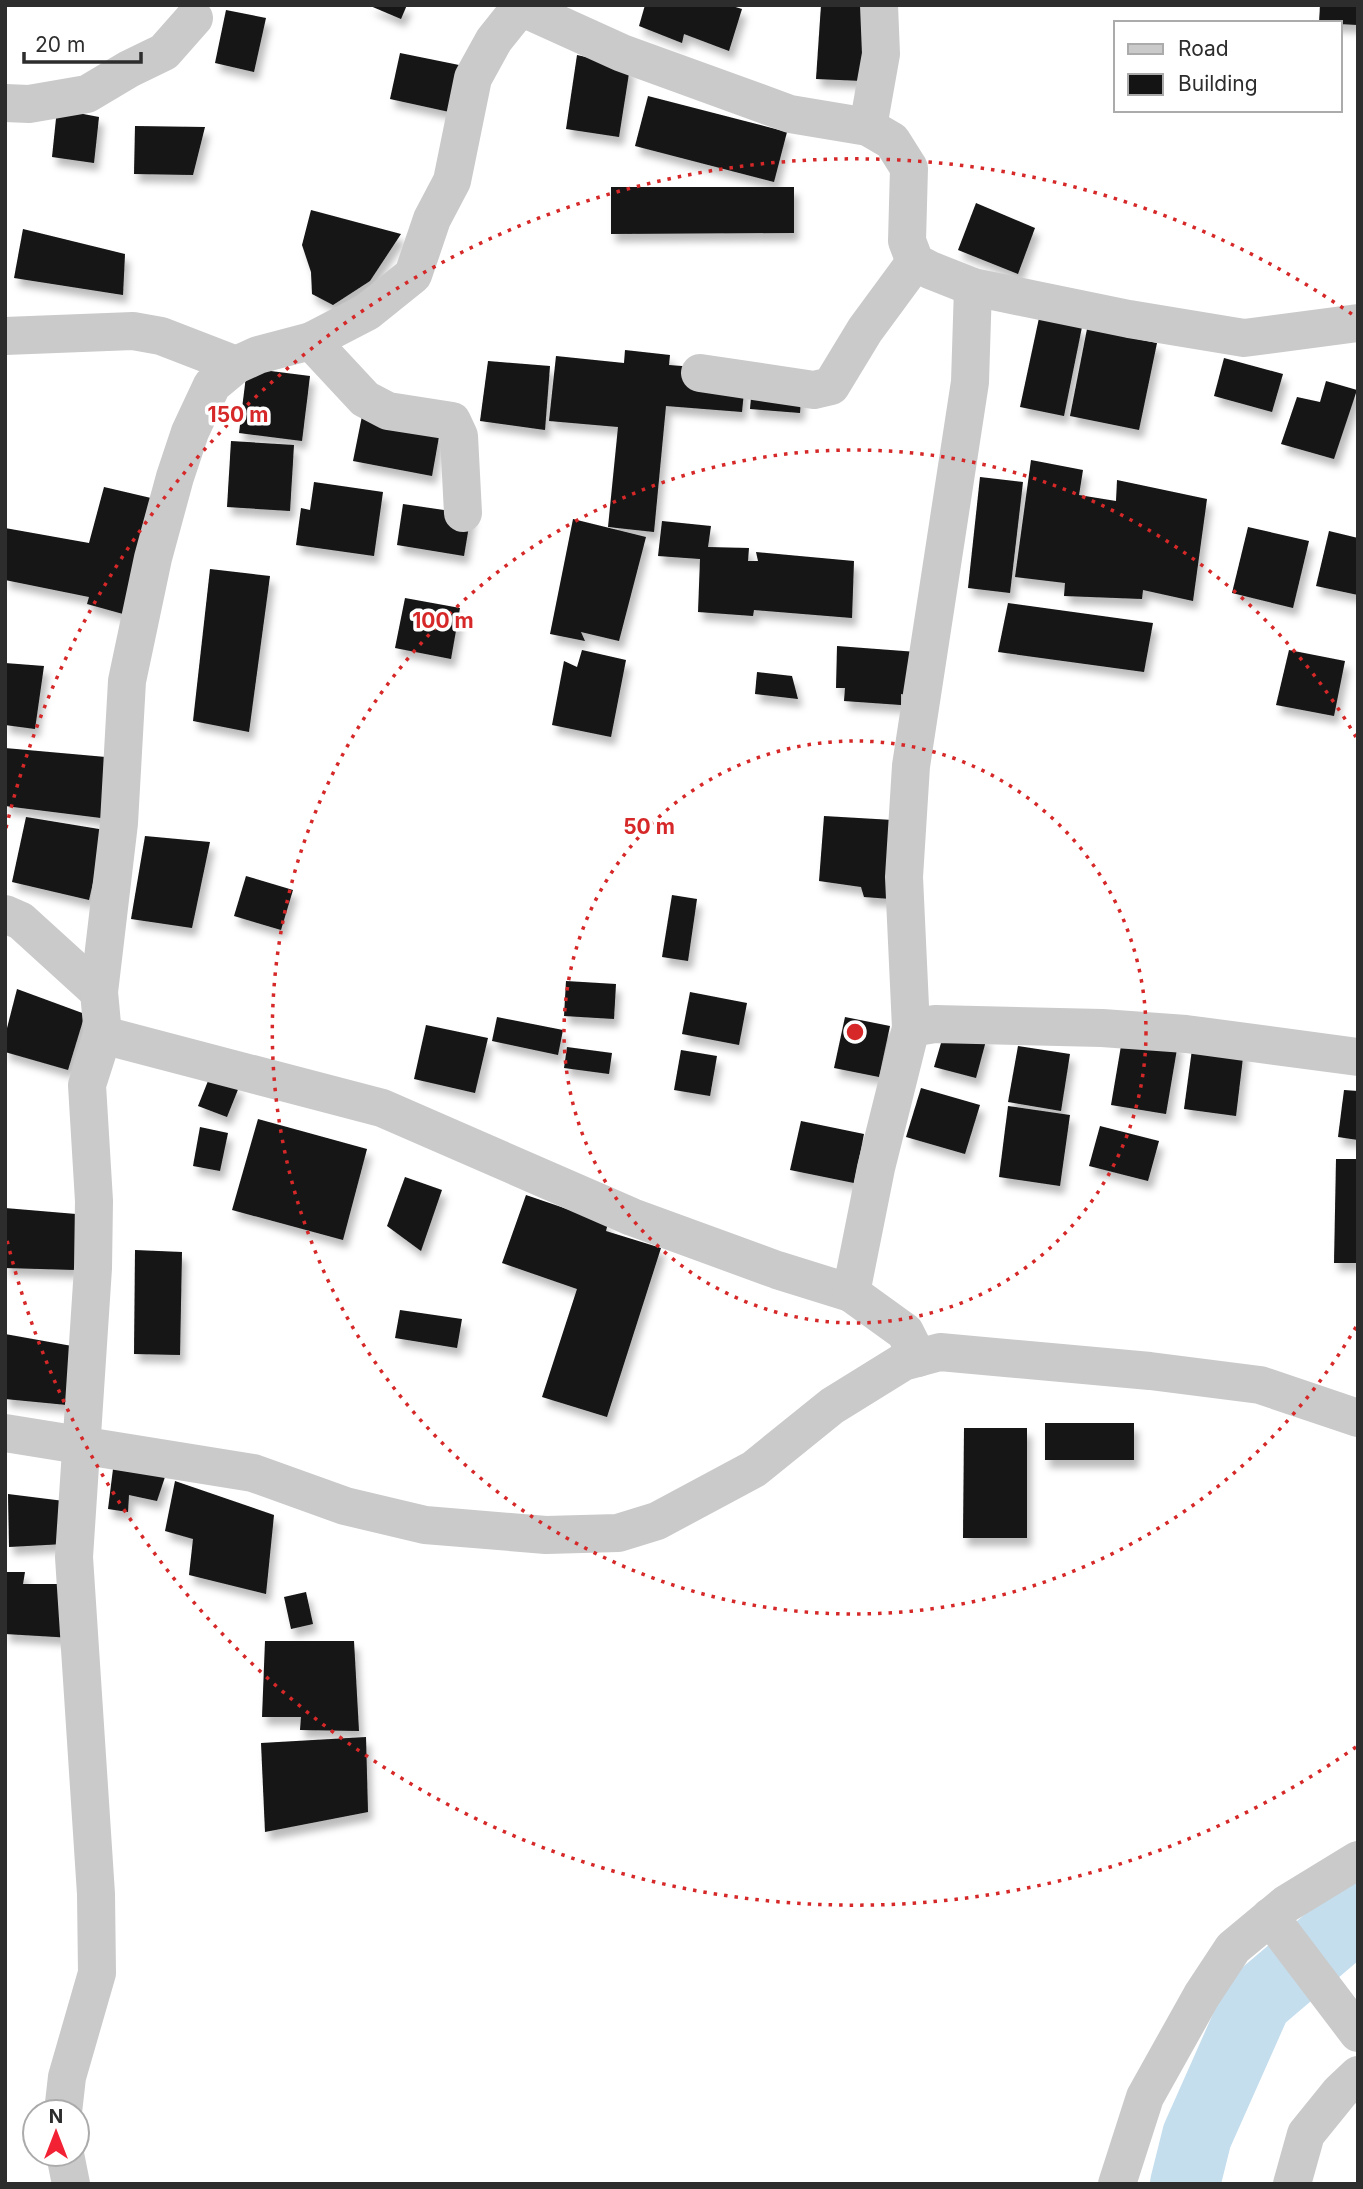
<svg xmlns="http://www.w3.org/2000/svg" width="1363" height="2189" font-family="Inter,sans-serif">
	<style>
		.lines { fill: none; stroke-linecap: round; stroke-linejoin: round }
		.river { stroke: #c4deee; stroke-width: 70 }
		.building { fill: #141414; filter: url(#shadow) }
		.minor { stroke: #cacaca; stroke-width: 38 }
		.ring { fill: none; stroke: #d62828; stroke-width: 3.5; stroke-dasharray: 3.5 7 }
		.centre { fill: #d62828; stroke: #fff; stroke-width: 3.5 }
		.ring-label { font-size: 21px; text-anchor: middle; font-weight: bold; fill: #d62828; stroke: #fff; stroke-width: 7; stroke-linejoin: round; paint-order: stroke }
	</style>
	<defs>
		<filter id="shadow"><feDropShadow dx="4.5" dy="8" stdDeviation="3.5" flood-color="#0004"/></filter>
	</defs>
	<rect width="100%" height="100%" fill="#fff"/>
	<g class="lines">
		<path class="river" d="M1185 2184 1197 2136 1257 2001 1358 1915"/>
	</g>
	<g class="building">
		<path d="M368 5H407L401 19Z"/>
		<path d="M645 5H729L742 9 729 51 684 34 682 43 639 26Z"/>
		<path d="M821 5H875L863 81 816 79Z"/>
		<path d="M1320 5H1358V25L1319 23Z"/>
		<path d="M226 10 266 18 254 72 215 63Z"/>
		<path d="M400 53 464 66 454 113 390 99Z"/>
		<path d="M577 55 630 67 619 137 566 129Z"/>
		<path d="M648 96 787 132 774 182 635 146Z"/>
		<path d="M57 109 99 117 94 163 52 157Z"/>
		<path d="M135 126 205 127 193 175 134 174Z"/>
		<path d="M611 187H794V233L611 234Z"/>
		<path d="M976 203 1035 228 1018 274 958 250Z"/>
		<path d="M311 210 401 234 370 281 333 305 312 294 311 272 302 245Z"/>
		<path d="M23 229 125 254 123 295 14 278Z"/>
		<path d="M1039 318 1082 327 1064 416 1020 407Z"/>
		<path d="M1087 329 1157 343 1139 430 1070 416Z"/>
		<path d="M625 350 670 355 669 365 746 371 742 412 666 406 654 532 608 527 618 427 549 421 556 356 624 363Z"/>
		<path d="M1224 358 1283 374 1272 412 1214 396Z"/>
		<path d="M488 361 550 366 545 430 480 421Z"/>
		<path d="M247 368 310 376 302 441 239 433Z"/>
		<path d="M753 374 802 378 800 413 750 409Z"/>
		<path d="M1326 381 1357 390 1334 459 1281 444 1297 397 1320 402Z"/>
		<path d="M362 416 440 431 432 476 353 461Z"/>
		<path d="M231 441 294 445 290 511 227 507Z"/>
		<path d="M1031 460 1083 470 1079 495 1116 501 1117 480 1207 499 1193 601 1143 590 1142 599 1064 596 1065 583 1015 577Z"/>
		<path d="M980 477 1023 482 1010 593 968 588Z"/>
		<path d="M314 482 383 492 374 556 296 545 301 508 310 510Z"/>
		<path d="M104 487 151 498 123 614 87 604 89 597 5 580V528L89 543Z"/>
		<path d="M403 504 471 514 464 556 397 545Z"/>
		<path d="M573 519 646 537 619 641 581 632 585 641 550 634Z"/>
		<path d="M662 521 711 526 708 547 749 548 748 561H758L756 552 854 561 852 618 754 610 753 616 698 612 700 559 658 556Z"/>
		<path d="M1248 527 1309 541 1293 608 1232 593Z"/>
		<path d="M1329 531 1358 538V595L1316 586Z"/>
		<path d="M210 569 270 576 249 732 193 721Z"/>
		<path d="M405 598 460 608 451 659 395 648Z"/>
		<path d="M1008 603 1153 623 1144 672 998 652Z"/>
		<path d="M837 646 917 652 914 696 901 694V705L844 701 845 688H836Z"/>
		<path d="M582 650 626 660 611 737 552 725 564 661 577 667Z"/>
		<path d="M1289 650 1345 661 1334 716 1276 705Z"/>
		<path d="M5 663 44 666 35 729 5 725Z"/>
		<path d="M757 672 792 676 798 699 755 694Z"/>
		<path d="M5 748 117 758 109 819 5 806Z"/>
		<path d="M824 816 893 820 891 899 864 897 861 887 819 881Z"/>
		<path d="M26 817 105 830 89 900 12 882Z"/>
		<path d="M145 836 210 842 192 928 131 919Z"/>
		<path d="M246 876 293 890 281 930 234 916Z"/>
		<path d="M672 895 697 899 688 961 662 957Z"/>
		<path d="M566 981 616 984 614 1019 564 1016Z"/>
		<path d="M17 989 85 1014 68 1070 5 1052V1036Z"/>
		<path d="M690 992 747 1003 739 1045 682 1034Z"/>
		<path d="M497 1017 563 1030 558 1055 492 1041Z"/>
		<path d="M845 1017 890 1026 879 1077 834 1068Z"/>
		<path d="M426 1025 488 1038 475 1093 414 1079Z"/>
		<path d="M946 1026 987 1037 976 1078 934 1067Z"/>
		<path d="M1123 1034 1178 1043 1166 1114 1111 1105Z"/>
		<path d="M1193 1042 1244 1049 1236 1116 1184 1109Z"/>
		<path d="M1018 1046 1070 1054 1061 1111 1008 1102Z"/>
		<path d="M567 1047 612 1053 609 1074 564 1068Z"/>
		<path d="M681 1050 717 1056 710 1096 674 1090Z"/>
		<path d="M210 1076 239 1087 227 1117 198 1106Z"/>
		<path d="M921 1088 980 1105 965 1154 906 1137Z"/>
		<path d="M1344 1090 1358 1091V1140L1338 1137Z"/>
		<path d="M1008 1106 1070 1115 1060 1186 999 1177Z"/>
		<path d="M258 1119 367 1149 343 1240 232 1210Z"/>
		<path d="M801 1121 864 1134 854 1183 790 1170Z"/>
		<path d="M1100 1126 1159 1141 1148 1181 1089 1166Z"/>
		<path d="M200 1127 228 1133 220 1171 193 1166Z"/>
		<path d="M1336 1159H1358V1263H1334Z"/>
		<path d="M405 1177 442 1190 421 1251 387 1226Z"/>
		<path d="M526 1195 608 1223 606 1231 661 1248 607 1417 542 1397 577 1289 502 1263Z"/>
		<path d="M5 1208 76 1214 75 1270 5 1268Z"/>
		<path d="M135 1250 182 1252 180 1355 134 1354Z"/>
		<path d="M400 1310 462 1319 457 1348 395 1338Z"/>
		<path d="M5 1334 72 1346 67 1405 5 1399Z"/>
		<rect x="1045" y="1423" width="89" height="37"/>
		<path d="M964 1428H1027V1538H963Z"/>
		<path d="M113 1469 165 1477 157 1501 129 1495 128 1512 108 1509Z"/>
		<path d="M175 1481 274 1515 266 1594 189 1575 193 1539 165 1531Z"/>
		<path d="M8 1494 64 1501V1544L9 1547Z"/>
		<path d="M5 1572H25L23 1584H71L73 1638 5 1634Z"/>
		<path d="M306 1592 313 1624 291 1629 284 1597Z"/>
		<path d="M265 1641H354L359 1731 300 1730 301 1717H262Z"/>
		<path d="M366 1737 368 1812 265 1832 261 1743Z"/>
	</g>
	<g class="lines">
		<g class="minor">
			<path d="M516 5 622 53 790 114 868 127 892 141 909 168 907 241 915 262 930 270 973 287"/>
			<path d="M5 103 29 104 87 94 129 69 164 52 194 18"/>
			<path d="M868 127 881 54 879 5"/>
			<path d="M5 336 133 331 161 336 236 365"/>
			<path d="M311 341 365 399 388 411 452 421 459 436 463 513"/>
			<path d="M700 373 814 390 831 386 865 330 915 262"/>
			<path d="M5 914 21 921 99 992"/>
			<path d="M911 1028 935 1024 1102 1028 1186 1034 1358 1057"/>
			<path d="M103 1035 382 1108 632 1217 777 1270 851 1293 876 1168 911 1028 904 877 911 766 970 382 973 287 1129 319 1244 338 1358 323"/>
			<path d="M851 1293 905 1332 918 1358"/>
			<path d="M5 1433 253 1473 345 1506 425 1525 546 1535 618 1533 657 1521 754 1469 832 1406 903 1362 940 1352 1150 1371 1260 1385 1358 1418"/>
			<path d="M1270 1917 1358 2033"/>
			<path d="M63 2112 67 2077 97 1973 96 1894 74 1557 93 1268 94 1201 87 1085 103 1035 99 992 119 823 127 681 153 558 175 477 190 432 212 385 236 365 258 355 311 341 367 312 413 275 432 219 452 181 473 78 494 40 522 5"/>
			<path d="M65 2154 71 2184"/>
			<path d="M1117 2184 1145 2097 1202 1995 1233 1948 1286 1904 1358 1860"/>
			<path d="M1292 2184 1306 2134 1340 2092 1358 2075"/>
		</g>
	</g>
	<g class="ring">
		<circle cx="855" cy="1032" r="291"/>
		<path d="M1356 1327A582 582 0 1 1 1356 737"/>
		<path d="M1356 1747A873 873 0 0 1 6 1236M6 828A873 873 0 0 1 1356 317"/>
	</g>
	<circle cx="855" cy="1032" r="10" class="centre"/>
	<g class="ring-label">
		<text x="238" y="422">150 m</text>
		<text x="443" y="628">100 m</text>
		<text x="649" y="834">50 m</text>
	</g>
	<rect width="1363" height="2189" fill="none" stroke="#2d2d2d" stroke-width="14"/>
	<rect x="1114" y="21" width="228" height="91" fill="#ffffff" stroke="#ababab" stroke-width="2"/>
	<rect x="1128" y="44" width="35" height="10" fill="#cacaca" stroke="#ababab" stroke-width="2"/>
	<text x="1178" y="56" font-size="21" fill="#2d2d2d">Road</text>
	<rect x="1128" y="74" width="35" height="21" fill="#141414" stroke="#ababab" stroke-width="2"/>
	<text x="1178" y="91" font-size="21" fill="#2d2d2d">Building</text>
	<g transform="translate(56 2133)"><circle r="33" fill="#ffffff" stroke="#ababab" stroke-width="2"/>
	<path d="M0-5L12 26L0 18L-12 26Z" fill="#f22133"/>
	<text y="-10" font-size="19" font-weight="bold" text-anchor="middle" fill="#2d2d2d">N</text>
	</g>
	<path d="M24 52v10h117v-10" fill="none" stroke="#2d2d2d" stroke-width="3.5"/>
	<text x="35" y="52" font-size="21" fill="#2d2d2d" stroke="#ffffff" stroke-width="5" paint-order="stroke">20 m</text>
</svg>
